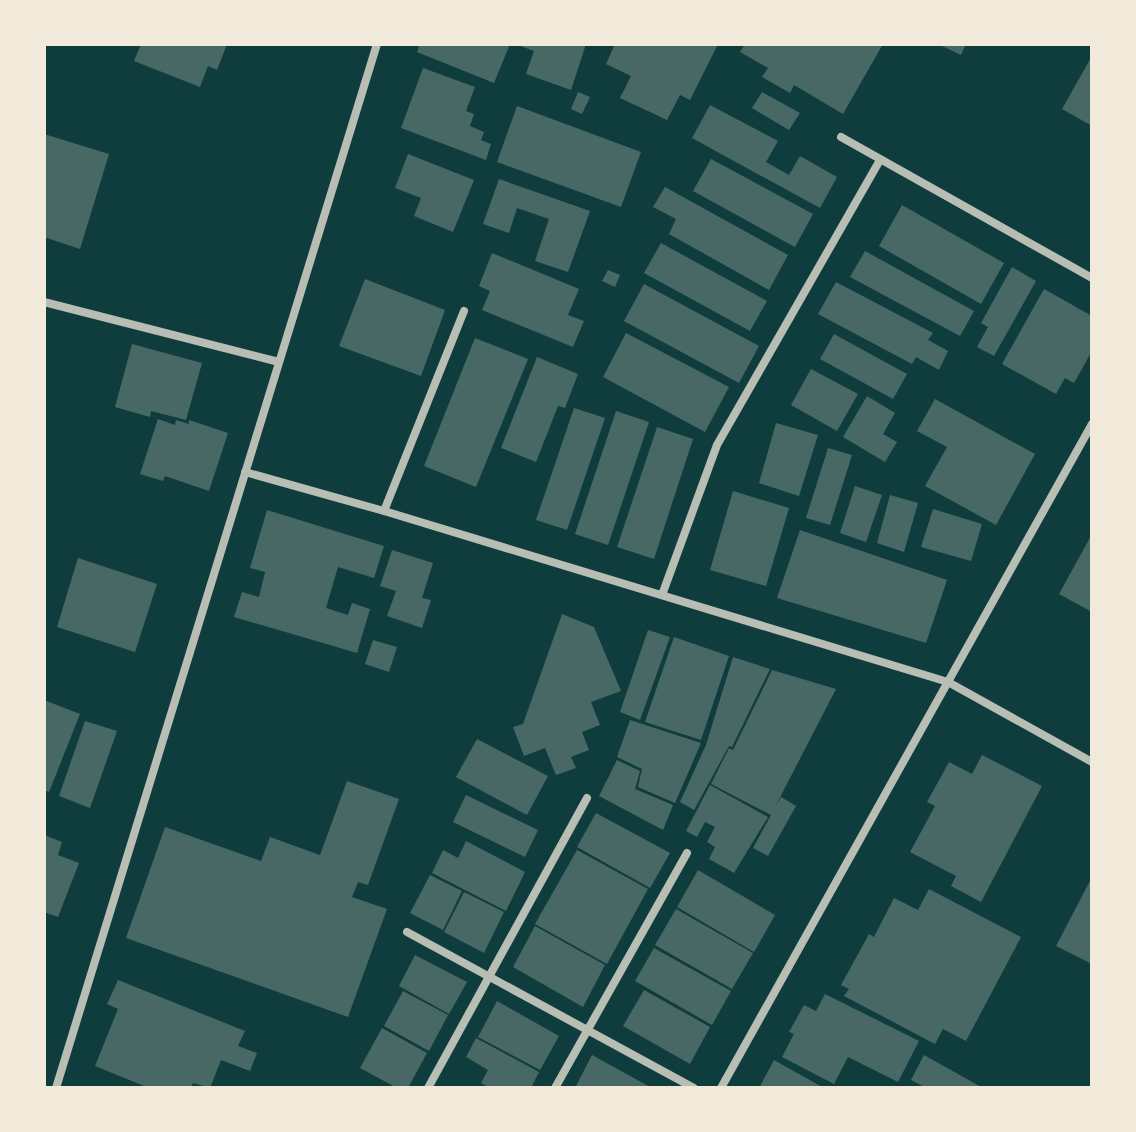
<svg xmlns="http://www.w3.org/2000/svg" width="1136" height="1132" font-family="'Source Sans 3',sans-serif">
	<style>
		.building { fill: #486865 }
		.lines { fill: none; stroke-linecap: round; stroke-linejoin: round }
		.minor { stroke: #b8beb3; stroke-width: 8 }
	</style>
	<rect width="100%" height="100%" fill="#0f3d3e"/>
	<g class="building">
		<path d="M141 44H227L217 70 208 66 200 87 134 61Z"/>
		<path d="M420 44H510L494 83 417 52Z"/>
		<path d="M515 44H586L571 90 526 74 534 51Z"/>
		<path d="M615 44H718L690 100 680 95 667 120 620 98 631 76 606 64Z"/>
		<path d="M745 44H883L843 114 794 85 790 93 762 77 768 68 740 52Z"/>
		<path d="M938 44H966L961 55Z"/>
		<path d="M1092 56V126L1062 109Z"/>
		<path d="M423 68 475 87 466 111 474 114 470 126 484 132 481 140 491 144 486 160 401 128Z"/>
		<path d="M578 92 590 97 582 114 571 109Z"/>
		<path d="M762 92 800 113 789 130 752 108Z"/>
		<path d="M710 105 778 141 766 162 789 175 800 156 837 177 820 208 692 138Z"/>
		<path d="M517 106 641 152 621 207 497 162Z"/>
		<path d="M44 134 109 154 80 249 44 237Z"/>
		<path d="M408 154 474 180 453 232 414 216 421 198 395 188Z"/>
		<path d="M711 159 813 214 795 247 693 191Z"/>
		<path d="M499 179 590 211 568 272 535 261 549 219 517 208 509 233 483 224Z"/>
		<path d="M665 187 788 255 769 290 669 234 676 219 653 207Z"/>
		<path d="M902 205 1004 263 981 304 879 246Z"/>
		<path d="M661 243 767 301 750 331 644 273Z"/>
		<path d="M865 251 974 311 960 336 850 277Z"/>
		<path d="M492 253 579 289 568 315 584 321 573 347 482 310 490 291 479 286Z"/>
		<path d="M1012 267 1036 281 994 356 977 347 988 327 981 323Z"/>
		<path d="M608 270 620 275 615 287 602 281Z"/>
		<path d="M365 279 445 310 421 376 339 346Z"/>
		<path d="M836 282 933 333 928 340 948 351 939 370 916 357 912 364 818 314Z"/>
		<path d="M644 284 759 346 739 383 624 321Z"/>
		<path d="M1044 289 1092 316V351L1074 383 1065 378 1056 394 1002 364Z"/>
		<path d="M626 333 729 387 705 432 603 377Z"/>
		<path d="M834 334 907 374 893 399 820 359Z"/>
		<path d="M475 338 528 359 476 487 424 466Z"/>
		<path d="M132 344 202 363 186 420 151 411 150 417 115 407Z"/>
		<path d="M537 357 578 374 565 408 558 406 536 462 501 448Z"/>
		<path d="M811 369 858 394 837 431 791 405Z"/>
		<path d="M867 396 895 413 883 434 897 442 885 462 843 437Z"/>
		<path d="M935 399 1035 454 996 525 925 486 947 447 917 431Z"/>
		<path d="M574 408 605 418 567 530 536 520Z"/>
		<path d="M616 411 649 422 608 545 575 534Z"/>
		<path d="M158 419 175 425 176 420 189 424V420L228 433 209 491 165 476 163 481 140 474Z"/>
		<path d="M776 423 818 435 799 496 759 483Z"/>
		<path d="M657 427 693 439 654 559 617 547Z"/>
		<path d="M828 448 852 455 830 525 806 518Z"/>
		<path d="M855 486 882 495 866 542 840 533Z"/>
		<path d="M733 491 789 508 766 586 710 570Z"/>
		<path d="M890 495 918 503 904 552 877 543Z"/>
		<path d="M933 509 982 524 971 561 921 547Z"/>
		<path d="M267 510 384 546 374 578 338 567 326 608 348 615 352 603 370 609 357 653 234 617 242 592 259 597 265 572 250 568Z"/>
		<path d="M800 530 947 580 926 643 777 598Z"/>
		<path d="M1092 534V612L1059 594Z"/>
		<path d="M392 550 433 563 422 598 431 600 422 628 387 616 396 591 380 586Z"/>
		<path d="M78 558 157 584 135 652 57 627Z"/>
		<path d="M562 614 594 627 621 691 591 702 600 725 582 732 589 750 571 757 576 768 556 775 545 748 524 756 513 727 523 724Z"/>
		<path d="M648 630 670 637 640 720 620 712Z"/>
		<path d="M674 637 729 656 701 740 645 722Z"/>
		<path d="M373 640 397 647 389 672 365 664Z"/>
		<path d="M733 657 770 669 732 747 729 746 694 810 680 802 706 745Z"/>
		<path d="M772 670 836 689 774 809 781 797 796 806 768 856 753 848 771 815 711 784 729 748 733 750Z"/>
		<path d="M44 700 80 714 49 792 44 790Z"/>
		<path d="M630 720 701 743 675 803 638 787 642 769 617 757Z"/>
		<path d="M85 721 117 731 90 808 59 796Z"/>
		<path d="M477 739 548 776 527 815 456 777Z"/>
		<path d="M982 755 1042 786 981 902 951 886 956 876 910 852 935 806 927 802 949 762 972 774Z"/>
		<path d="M617 760 640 771 635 789 673 805 663 830 599 796Z"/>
		<path d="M347 781 399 799 368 885 358 882 352 897 387 909 348 1017 126 938 165 827 261 861 270 837 320 855Z"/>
		<path d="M710 785 768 817 734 873 709 859 715 847 707 842 715 827 705 822 697 837 686 831Z"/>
		<path d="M466 795 538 830 525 857 453 822Z"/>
		<path d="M596 813 670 853 650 888 577 847Z"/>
		<path d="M44 835 62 842 58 855 79 863 58 917 44 912Z"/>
		<path d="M466 841 525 872 506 911 432 873 443 850 458 858Z"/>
		<path d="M577 850 648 889 607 964 535 924Z"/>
		<path d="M698 870 775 915 754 952 677 907Z"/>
		<path d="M430 875 462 891 443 930 410 913Z"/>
		<path d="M1092 877V964L1056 946Z"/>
		<path d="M929 889 1021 937 966 1041 943 1029 935 1044 844 996 849 989 841 985 869 934 874 937 894 898 918 910Z"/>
		<path d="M464 892 504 912 484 953 444 932Z"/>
		<path d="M676 909 753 953 732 989 655 945Z"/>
		<path d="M535 926 605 965 583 1007 513 967Z"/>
		<path d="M654 948 731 991 712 1025 635 981Z"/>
		<path d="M415 955 467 982 449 1014 399 986Z"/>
		<path d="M118 980 245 1031 238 1046 257 1053 250 1071 221 1060 210 1088 193 1083 191 1088H149L95 1066 118 1009 107 1004Z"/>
		<path d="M644 990 710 1027 690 1064 623 1026Z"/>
		<path d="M403 991 448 1015 429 1051 384 1026Z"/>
		<path d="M825 994 919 1041 898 1082 848 1057 834 1084 782 1057 794 1034 789 1032 804 1005 816 1011Z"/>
		<path d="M497 1001 559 1036 540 1070 478 1037Z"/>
		<path d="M382 1028 427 1053 408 1088H397L360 1068Z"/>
		<path d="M476 1038 539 1072 531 1088H490L481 1083 488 1070 466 1057Z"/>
		<path d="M592 1055 652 1088H575Z"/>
		<path d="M924 1055 983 1088H926L911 1080Z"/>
		<path d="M774 1060 824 1088H759Z"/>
	</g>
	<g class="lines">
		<g class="minor">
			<path d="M841 137 1092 278"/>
			<path d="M44 302 279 362"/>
			<path d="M245 472 384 511 948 682 1092 762"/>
			<path d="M384 511 464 311"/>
			<path d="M662 595 717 445 880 160"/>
			<path d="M407 932 694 1088"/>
			<path d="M56 1088 377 44"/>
			<path d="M428 1088 587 798"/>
			<path d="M555 1088 687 853"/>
			<path d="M721 1088 1092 424"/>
		</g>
	</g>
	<rect width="1136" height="1132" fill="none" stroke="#f1e9da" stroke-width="92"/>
</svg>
